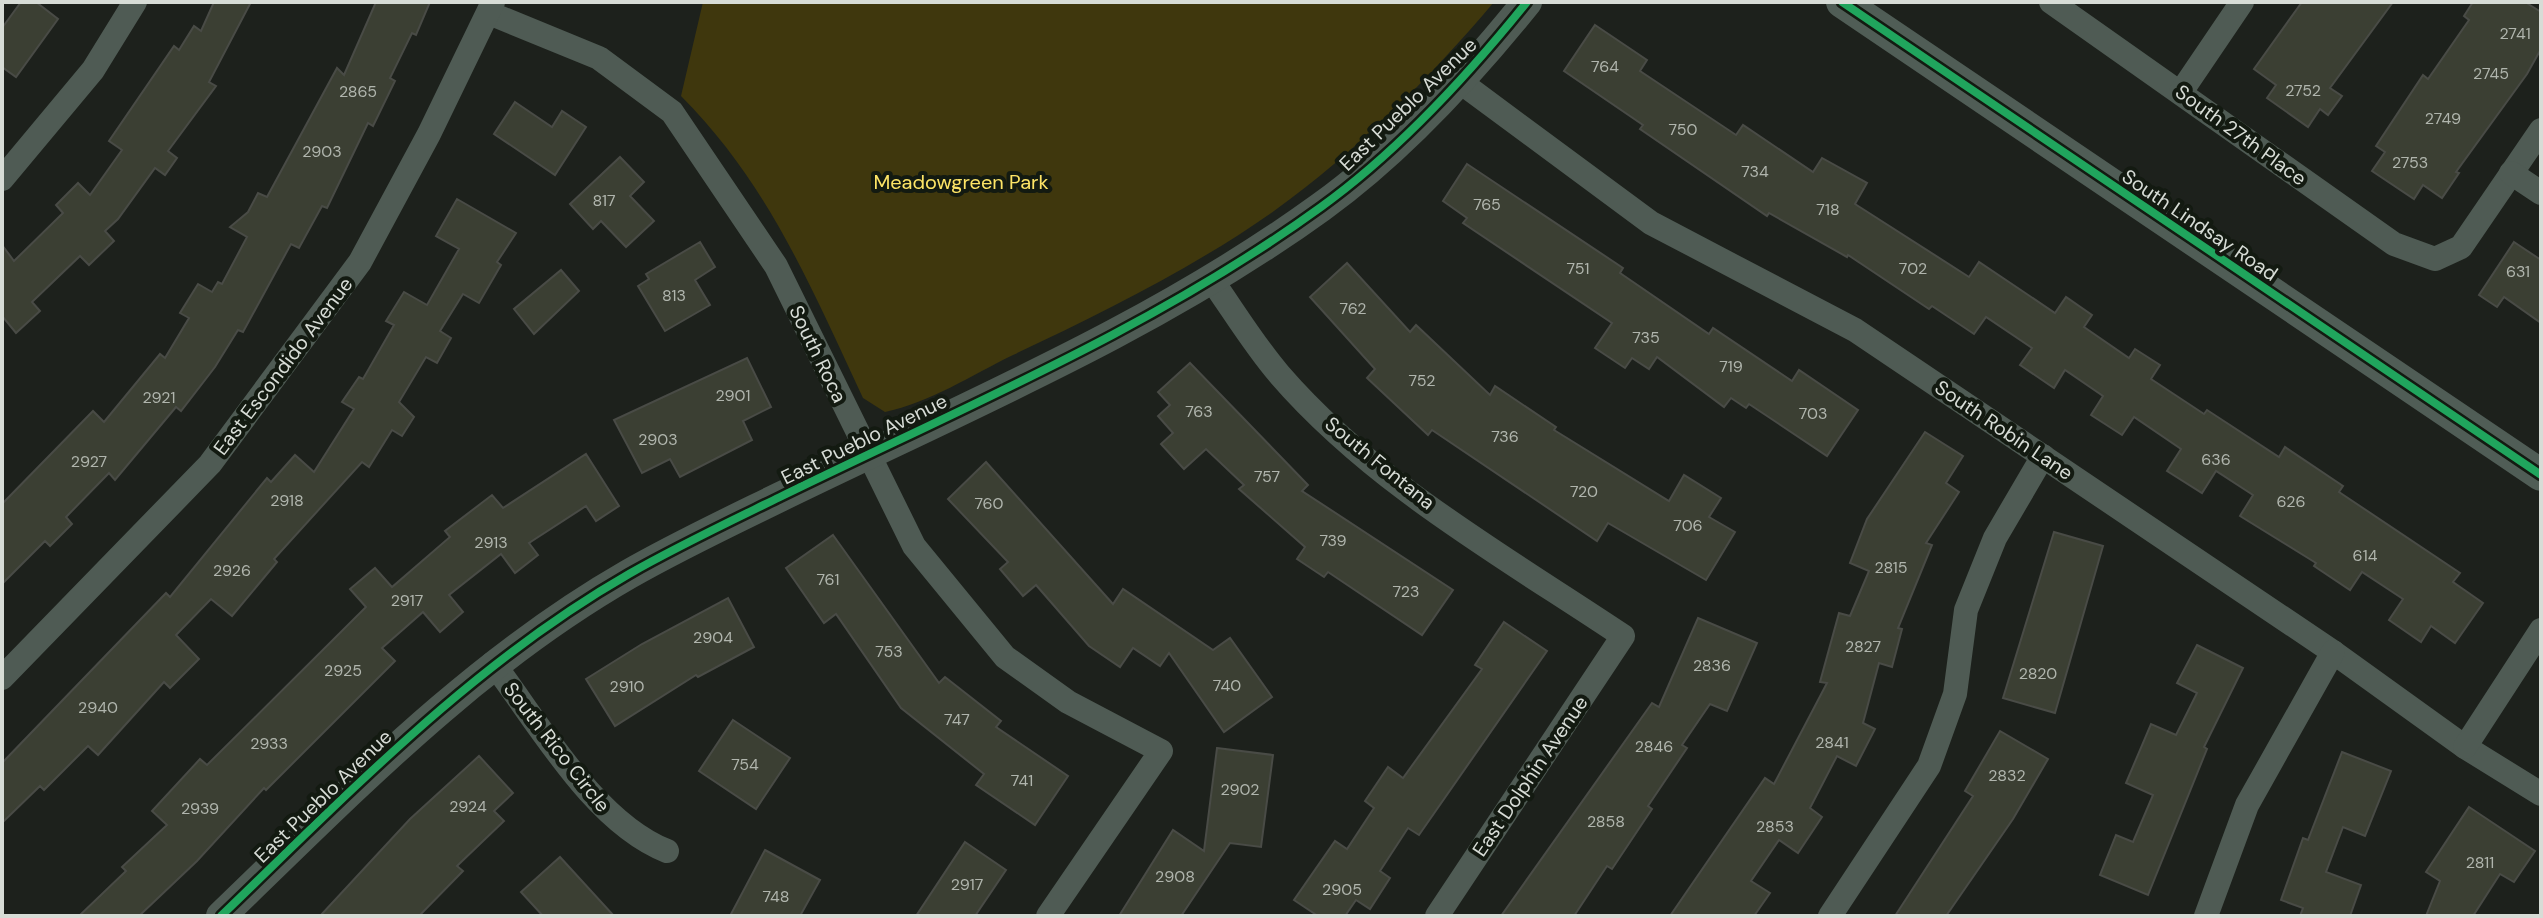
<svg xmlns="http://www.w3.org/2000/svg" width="2543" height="918" font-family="'DM Sans',sans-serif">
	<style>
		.green { fill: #3f370d }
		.building { fill: #3b3f33; stroke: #494b46; stroke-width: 2 }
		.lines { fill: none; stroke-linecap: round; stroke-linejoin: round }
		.minor { stroke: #4f5b54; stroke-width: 24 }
		.tertiary { stroke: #4f5b54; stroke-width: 30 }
		.secondary { stroke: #505d56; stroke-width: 32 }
		.cycleway-casing { stroke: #131a11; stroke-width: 13 }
		.cycleway { stroke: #20a55d; stroke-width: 8 }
		.labels { text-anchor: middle; stroke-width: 8; stroke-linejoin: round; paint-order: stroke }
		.number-label { font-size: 16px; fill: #b0b5ad }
		.street-label { font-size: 20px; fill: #d7dcd6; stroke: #131a11 }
		.park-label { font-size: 20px; fill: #fde466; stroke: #131a11 }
	</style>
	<rect width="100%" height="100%" fill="#1d211c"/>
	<path class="green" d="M703 2H1494C1429 79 1356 152 1274 211 1193 268 1102 313 1013 355 972 375 929 403 885 412L863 398C812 289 768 183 681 96Z"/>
	<g class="building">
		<path d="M21 2H36L58 19 16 77 2 67V28Z"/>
		<path d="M214 2H251L209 82 216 86 168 151 177 158 165 175 155 168 118 219 105 231 114 241 89 265 80 256 32 302 40 311 16 333 2 316V245L14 261 63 213 56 205 78 183 90 195 122 150 109 141 174 46 179 50 194 26 201 31Z"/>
		<path d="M376 2H430L416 35 412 33 390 78 395 81 373 126 368 123 327 208 322 206 299 248 291 244 243 332 238 330 215 367 181 411 176 407 115 480 109 473 66 517 72 524 50 546 45 541 2 584V504L93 411 104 422 160 354 165 358 189 318 180 313 198 284 212 292 218 282 222 284 247 237 230 227 248 212 258 193 267 197 337 68 344 75Z"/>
		<path d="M2302 2H2393L2330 88 2342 96 2328 115 2320 109 2308 127 2267 98 2276 85 2254 69Z"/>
		<path d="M2473 2H2525L2541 12V49L2527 74 2456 172 2459 173 2442 198 2423 185 2414 199 2372 171 2385 152 2376 146 2423 75 2428 79 2469 20 2464 16Z"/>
		<path d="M1595 25 1647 60 1640 71 1736 135 1743 125 1813 172 1822 158 1867 183 1855 204 1969 277 1979 262 2055 313 2066 297 2092 315 2084 327 2129 358 2135 349 2160 365 2151 379 2204 414 2207 410 2279 457 2285 447 2343 486 2339 492 2460 573 2453 582 2483 603 2455 643 2431 626 2421 642 2389 620 2403 599 2362 572 2350 590 2314 566 2316 563 2240 516 2253 495 2216 471 2202 493 2167 471 2181 449 2134 417 2122 435 2091 415 2103 396 2065 370 2054 388 2020 365 2032 348 1986 317 1974 334 1932 306 1929 309 1848 255 1847 257 1769 213 1767 216 1640 129 1643 125 1564 71Z"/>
		<path d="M515 102 552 127 562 111 586 127 555 175 494 134Z"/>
		<path d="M620 157 644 182 630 196 654 221 626 247 601 221 593 229 570 204Z"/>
		<path d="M1467 164 1623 268 1620 273 1709 334 1713 328 1792 381 1799 370 1858 410 1827 456 1749 404 1746 408 1731 398 1724 407 1657 357 1649 369 1632 358 1625 368 1595 348 1612 323 1463 223 1467 218 1443 201Z"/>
		<path d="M457 199 516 233 497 262 501 265 479 303 463 294 440 331 451 338 437 363 426 357 399 402 414 417 402 436 392 430 369 467 362 462 274 559 277 562 232 616 211 599 176 635 199 659 170 688 164 682 98 755 88 746 44 790 40 786 2 823V763L166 593 170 597 267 478 271 482 295 455 314 472 354 409 342 402 359 377 363 379 394 325 386 321 404 292 427 305 459 249 436 236Z"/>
		<path d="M700 242 715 267 695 280 710 305 665 331 638 286 649 279 646 274Z"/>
		<path d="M2514 242 2541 260V323L2504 297 2497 307 2479 295Z"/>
		<path d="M1347 263 1410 332 1416 325 1490 395 1495 386 1556 427 1554 430 1669 501 1684 475 1721 498 1709 517 1735 532 1706 580 1608 523 1597 541 1432 430 1428 435 1367 378 1375 369 1310 297Z"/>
		<path d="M561 270 579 291 534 334 514 309Z"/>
		<path d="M747 358 771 407 743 421 752 440 680 477 670 459 642 473 614 420Z"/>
		<path d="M1190 363 1308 485 1302 491 1453 590 1422 635 1328 572 1324 577 1297 559 1305 547 1239 489 1244 485 1206 449 1184 469 1161 444 1173 433 1158 416 1170 405 1158 392Z"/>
		<path d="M1925 432 1963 456 1946 483 1959 492 1926 543 1932 545 1898 628 1902 629 1892 667 1879 663 1863 723 1875 729 1856 766 1837 756 1810 808 1822 817 1798 853 1779 840 1751 881 1770 893 1754 916H1670L1765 778 1774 784 1827 683 1820 682 1839 613 1850 616 1869 571 1850 563 1867 519Z"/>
		<path d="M586 454 619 506 596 521 586 506 529 543 538 555 515 573 501 554 449 595 463 612 440 632 423 612 382 648 395 661 266 790 264 788 197 861 139 916H79L126 871 122 867 167 825 152 811 200 759 207 765 366 607 350 589 375 568 392 587 450 537 445 531 492 495 503 508Z"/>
		<path d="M986 462 1113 604 1123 589 1213 650 1230 638 1272 697 1224 732 1169 653 1160 666 1133 648 1120 667 1089 646 1036 585 1023 596 1000 569 1008 562 948 499Z"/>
		<path d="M2054 532 2103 546 2055 713 2003 698Z"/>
		<path d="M833 535 939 683 945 677 1001 721 996 727 1068 776 1035 825 976 785 984 774 901 708 836 614 824 623 786 568Z"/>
		<path d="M728 598 754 647 698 677 696 675 615 726 586 679 642 644Z"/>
		<path d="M1698 618 1757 643 1727 711 1710 704 1682 745 1687 748 1648 806 1652 809 1612 869 1607 866 1574 916H1501L1652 703 1659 707Z"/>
		<path d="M1504 622 1547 651 1419 835 1408 828 1380 871 1390 878 1370 909 1356 900 1345 916H1318L1294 900 1335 841 1347 849 1374 808 1365 801 1388 767 1403 778 1482 669 1475 665Z"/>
		<path d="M2197 645 2243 668 2204 747 2207 749 2148 895 2100 875 2116 835 2133 842 2153 795 2126 783 2151 724 2176 735 2197 693 2177 683Z"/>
		<path d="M733 720 790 758 756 809 699 771Z"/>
		<path d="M2000 731 2048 759 2013 819 1946 916H1895L1973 796 1965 791Z"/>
		<path d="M1217 748 1273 755 1261 847 1230 843 1181 916H1119L1173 830 1204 851Z"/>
		<path d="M2342 752 2391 771 2365 836 2343 827 2326 872 2361 885 2350 916H2300L2303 908 2281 900 2303 838 2308 840Z"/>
		<path d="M479 756 513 793 494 811 504 821 457 866 463 871 419 916H320L410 819Z"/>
		<path d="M2469 807 2535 851 2514 882 2500 874 2473 916H2426L2440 881 2426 872Z"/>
		<path d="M965 842 1006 870 975 916H916Z"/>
		<path d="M765 850 820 880 800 916H730Z"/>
		<path d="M560 857 614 916H543L521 892Z"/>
	</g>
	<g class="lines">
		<g class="minor">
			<path d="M2051 2 2394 244 2435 259 2461 247 2541 130"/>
			<path d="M489 13 599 58 672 112 776 266 914 546 1005 657 1068 702 1161 751 1048 916"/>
			<path d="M1459 81 1651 223 1855 330 2333 652 2465 747 2541 794"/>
			<path d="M2181 92 2242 2"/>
			<path d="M2511 173 2541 193"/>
			<path d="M2 179 93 70 135 2"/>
			<path d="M1211 279C1233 310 1254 345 1279 374 1373 483 1505 557 1623 636L1437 916"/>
			<path d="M493 663C540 725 594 822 667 851"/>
			<path d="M2 678 210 464 360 262 429 134 493 2"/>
			<path d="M2465 747 2541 630"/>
			<path d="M1830 916 1929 766 1955 694 1966 610 1995 538 2043 456"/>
			<path d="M2206 916 2247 805 2333 652"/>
		</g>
		<path class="tertiary" d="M221 916C350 792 472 664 629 574 678 546 729 522 780 497 964 407 1154 328 1321 207 1396 153 1469 74 1527 2"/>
		<path class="secondary" d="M1842 2 2541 475"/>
		<defs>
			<g id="cycleway">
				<path d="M1842 2 2541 475"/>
				<path d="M221 916C350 792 472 664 629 574 678 546 729 522 780 497 964 407 1154 328 1321 207 1396 153 1469 74 1527 2"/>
			</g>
		</defs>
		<use href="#cycleway" class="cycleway-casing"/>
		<use href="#cycleway" class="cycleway"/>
	</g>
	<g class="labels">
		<g class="number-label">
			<text x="2515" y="39">2741</text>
			<text x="1605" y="72">764</text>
			<text x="2491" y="79">2745</text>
			<text x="2303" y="96">2752</text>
			<text x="358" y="97">2865</text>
			<text x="2443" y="124">2749</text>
			<text x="1683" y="135">750</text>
			<text x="322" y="157">2903</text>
			<text x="2410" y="168">2753</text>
			<text x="1755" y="177">734</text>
			<text x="604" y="206">817</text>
			<text x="1487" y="210">765</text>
			<text x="1828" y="215">718</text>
			<text x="1578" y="274">751</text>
			<text x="1913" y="274">702</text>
			<text x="2518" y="277">631</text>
			<text x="674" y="301">813</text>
			<text x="1353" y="314">762</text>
			<text x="1646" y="343">735</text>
			<text x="1731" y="372">719</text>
			<text x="1422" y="386">752</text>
			<text x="733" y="401">2901</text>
			<text x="159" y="403">2921</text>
			<text x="1199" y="417">763</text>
			<text x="1813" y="419">703</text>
			<text x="1505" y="442">736</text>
			<text x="658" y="445">2903</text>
			<text x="2216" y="465">636</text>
			<text x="89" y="467">2927</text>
			<text x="1267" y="482">757</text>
			<text x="1584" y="497">720</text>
			<text x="287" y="506">2918</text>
			<text x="2291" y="507">626</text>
			<text x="989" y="509">760</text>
			<text x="1688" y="531">706</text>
			<text x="1333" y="546">739</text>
			<text x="491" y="548">2913</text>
			<text x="2365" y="561">614</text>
			<text x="1891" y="573">2815</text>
			<text x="232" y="576">2926</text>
			<text x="828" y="585">761</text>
			<text x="1406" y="597">723</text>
			<text x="407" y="606">2917</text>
			<text x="713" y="643">2904</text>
			<text x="1863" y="652">2827</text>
			<text x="889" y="657">753</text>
			<text x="1712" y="671">2836</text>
			<text x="343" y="676">2925</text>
			<text x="2038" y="679">2820</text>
			<text x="1227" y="691">740</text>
			<text x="627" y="692">2910</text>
			<text x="98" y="713">2940</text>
			<text x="957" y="725">747</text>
			<text x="1832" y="748">2841</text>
			<text x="269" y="749">2933</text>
			<text x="1654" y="752">2846</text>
			<text x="745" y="770">754</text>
			<text x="2007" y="781">2832</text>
			<text x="1022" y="786">741</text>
			<text x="1240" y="795">2902</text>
			<text x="468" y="812">2924</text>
			<text x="200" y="814">2939</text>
			<text x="1606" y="827">2858</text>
			<text x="1775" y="832">2853</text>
			<text x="2480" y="868">2811</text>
			<text x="1175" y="882">2908</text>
			<text x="967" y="890">2917</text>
			<text x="1342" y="895">2905</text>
			<text x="776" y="902">748</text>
		</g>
		<g class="street-label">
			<text transform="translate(1408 104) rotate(-44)" y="7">East Pueblo Avenue</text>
			<text transform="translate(2241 135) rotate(36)" y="7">South 27th Place</text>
			<text transform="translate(2200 225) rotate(34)" y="7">South Lindsay Road</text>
			<text transform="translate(818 354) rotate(64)" y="7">South Roca</text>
			<text transform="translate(283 366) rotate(-53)" y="7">East Escondido Avenue</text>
			<text transform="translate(2004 430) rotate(34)" y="7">South Robin Lane</text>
			<text transform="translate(864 439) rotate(-26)" y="7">East Pueblo Avenue</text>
			<text transform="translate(1380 463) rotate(39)" y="7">South Fontana</text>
			<text transform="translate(557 747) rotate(52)" y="7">South Rico Circle</text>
			<text transform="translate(1530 776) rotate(-56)" y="7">East Dolphin Avenue</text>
			<text transform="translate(323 796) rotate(-44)" y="7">East Pueblo Avenue</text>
		</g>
		<g class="park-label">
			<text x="961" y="189">Meadowgreen Park</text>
		</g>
	</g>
	<rect width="2543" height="918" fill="none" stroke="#d7dcd6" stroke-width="8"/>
</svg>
